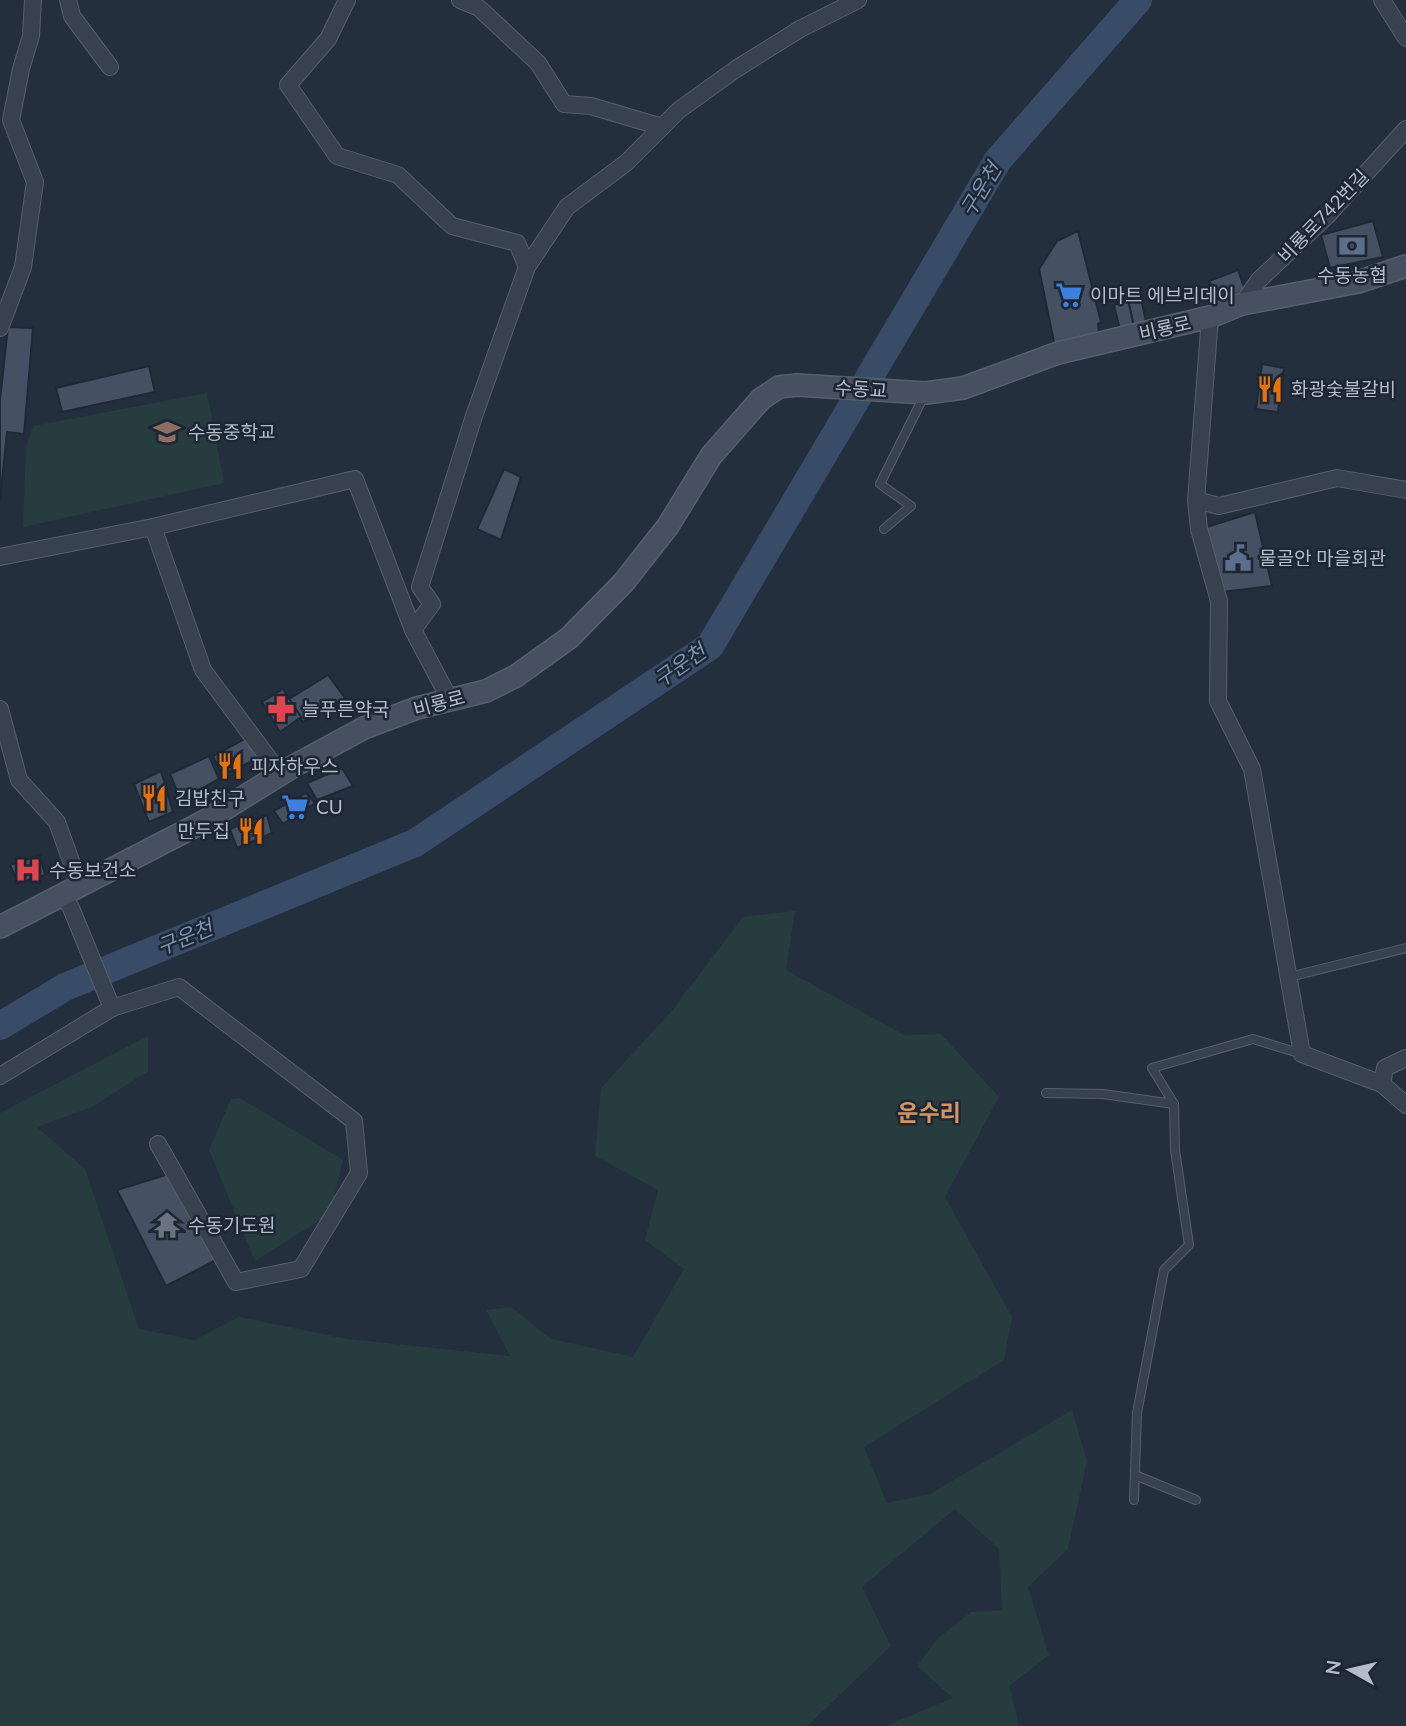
<svg xmlns="http://www.w3.org/2000/svg" width="1406" height="1726" font-family="Lato,'Noto Sans KR',sans-serif">
	<style>
		.green { fill: #263c3f }
		.lines { fill: none; stroke-linecap: round; stroke-linejoin: round }
		.river { stroke: #394c67; stroke-width: 28 }
		.building { fill: #455162; stroke: #1f2835; stroke-width: 2 }
		.service-casing { stroke: #565f6c; stroke-width: 10 }
		.minor-casing { stroke: #565f6c; stroke-width: 18 }
		.secondary-casing { stroke: #565f6c; stroke-width: 24 }
		.service { stroke: #38414e; stroke-width: 8 }
		.minor { stroke: #38414e; stroke-width: 16 }
		.secondary { stroke: #465061; stroke-width: 21 }
		.labels { text-anchor: middle; stroke-width: 5; stroke-linejoin: round; paint-order: stroke }
		.street-label { font-size: 19px; fill: #b4bcc9; stroke: #1d2633 }
		.poi-label { font-size: 19px; fill: #b4bcc9; stroke: #1d2633; text-anchor: start }
		.water-label { font-size: 21px; font-style: italic; fill: #7c92b1; stroke: #1d2633 }
		.quarter-label { font-size: 23px; font-weight: bold; fill: #d59563; stroke: #1d2633 }
	</style>
	<rect width="100%" height="100%" fill="#242f3e"/>
	<g class="green">
		<path d="M207 393 224 483 23 527 26 448 33 426Z"/>
		<path d="M795 911 786 970 904 1035 941 1034 999 1097 945 1197 1012 1317 1004 1360 864 1447 887 1503 930 1494 1072 1410 1087 1461 1068 1549 1028 1587 1049 1655 1009 1686 1019 1726H885L953 1698 917 1666 938 1638 971 1612 1002 1610 999 1549 955 1509 862 1587 891 1646 807 1726H0V1113L148 1036V1071L94 1106 37 1127 85 1169 139 1329 194 1340 239 1317 347 1339 510 1356 486 1310 511 1307 551 1339 633 1357 684 1269 645 1240 658 1190 595 1156 601 1088 670 1013 743 917Z"/>
		<path d="M240 1098 343 1160 330 1214 255 1261 209 1150 231 1099Z"/>
	</g>
	<g class="lines">
		<path class="river" d="M0 1026 65 987 415 843 710 646 998 160 1138 0"/>
	</g>
	<g class="building">
		<path d="M1373 221 1383 257 1330 268 1321 235Z"/>
		<path d="M1078 231 1101 322 1098 324 1099 334 1055 347 1039 269 1057 241Z"/>
		<path d="M1238 270 1245 290 1221 303 1209 281Z"/>
		<path d="M1141 298 1146 322 1134 327 1128 300Z"/>
		<path d="M1128 300 1134 327 1120 330 1114 305Z"/>
		<path d="M8 327 33 328 24 434 7 432 0 501V400Z"/>
		<path d="M1262 364 1284 368 1278 412 1256 409Z"/>
		<path d="M149 366 155 392 62 412 56 388Z"/>
		<path d="M504 469 521 477 501 540 477 529Z"/>
		<path d="M1255 512 1272 586 1221 592 1200 529Z"/>
		<path d="M328 675 345 698 303 722 289 699Z"/>
		<path d="M283 689 301 717 280 732 262 702Z"/>
		<path d="M250 736 262 756 222 776 213 756Z"/>
		<path d="M209 756 219 779 181 800 170 774Z"/>
		<path d="M342 768 353 786 317 800 307 783Z"/>
		<path d="M161 771 173 812 149 822 134 784Z"/>
		<path d="M306 793 315 803 283 824 274 811Z"/>
		<path d="M267 815 272 833 237 848 230 829Z"/>
		<path d="M40 855 45 875 18 883 10 865Z"/>
		<path d="M172 1173 216 1260 166 1286 117 1190Z"/>
	</g>
	<g class="lines">
		<defs>
			<g id="service">
				<path d="M884 529 911 506 880 484 924 396"/>
				<path d="M1289 977 1406 948"/>
				<path d="M1046 1093 1103 1094 1174 1104"/>
				<path d="M1135 1475 1196 1500"/>
				<path d="M1134 1500 1137 1413 1164 1270 1189 1245 1175 1150 1174 1104 1152 1068 1253 1039 1302 1054"/>
			</g>
			<g id="minor">
				<path d="M68 0 72 16 110 67"/>
				<path d="M347 0 328 39 288 85 337 156 398 175 452 226 517 243 527 267"/>
				<path d="M460 0 479 8 538 63 564 104 591 106 662 127"/>
				<path d="M1382 0 1406 38"/>
				<path d="M1242 304 1259 280 1328 215 1406 129"/>
				<path d="M1210 317 1196 500 1199 529 1219 601 1218 701 1252 769 1302 1054 1382 1084 1406 1105"/>
				<path d="M0 328 23 267 35 182 11 120 21 69 31 36 33 0"/>
				<path d="M1196 500 1219 506 1337 478 1406 490"/>
				<path d="M153 527 203 670 281 775"/>
				<path d="M0 557 153 527 355 479 413 630 450 700"/>
				<path d="M413 630 432 604 420 587 474 416 527 267 567 207 626 163 679 110 736 69 800 29 858 0"/>
				<path d="M0 709 19 780 57 822 80 886"/>
				<path d="M112 1008 179 987 354 1121 359 1173 301 1269 236 1282 158 1144"/>
				<path d="M0 1076 112 1008 71 908 62 894"/>
				<path d="M1382 1084 1385 1068 1406 1058"/>
			</g>
			<path id="secondary" d="M0 927 207 820 292 767 364 728 417 708 486 691 516 676 569 638 624 582 668 526 711 456 761 399 779 387 797 385 926 393 963 388 1058 353 1210 317 1242 304 1358 282 1406 266"/>
		</defs>
		<use href="#service" class="service-casing"/>
		<use href="#minor" class="minor-casing"/>
		<use href="#secondary" class="secondary-casing"/>
		<use href="#service" class="service"/>
		<use href="#minor" class="minor"/>
		<use href="#secondary" class="secondary"/>
	</g>
	<defs>
		<symbol id="bank-bare" viewBox="-9 -9 18 18"><path d="M-6-4H6V4H-6ZM0-2.3a2.3 2.3 0 1 0 0 4.6a2.3 2.3 0 1 0 0-4.6Z" fill="#5c6f8a" stroke="#1d2633" stroke-width="2.5" paint-order="stroke"/></symbol>
		<symbol id="supermarket-bare" viewBox="-9 -9 18 18"><path d="M-6-5.5h2.5l.6 2H6L4.5 2H-2.5L-4.4-4H-6ZM-1.5 3.2a1.3 1.3 0 1 0 .1 0ZM3 3.2a1.3 1.3 0 1 0 .1 0Z" fill="#3f7fe0" stroke="#1d2633" stroke-width="2.5" paint-order="stroke"/></symbol>
		<symbol id="restaurant-bare" viewBox="-9 -9 18 18"><path d="M-5-6h1v4h1v-4h1v4h1v-4h1v5L-1.5 .5V6h-2V.5L-5-1ZM5-6V6H3V1.5H1.5Q1.5-4 5-6Z" fill="#e8710a" stroke="#1d2633" stroke-width="2.5" paint-order="stroke"/></symbol>
		<symbol id="school-bare" viewBox="-9 -9 18 18"><path d="M0-5L7-2L0 1L-7-2ZM-4 1L0 2.5L4 1V4Q0 6-4 4Z" fill="#8d6e63" stroke="#1d2633" stroke-width="2.5" paint-order="stroke"/></symbol>
		<symbol id="civic-bare" viewBox="-9 -9 18 18"><path d="M-.6-6.5H3V-4.5H.6V-3L4-1V1h2V6H-6V1h2V-1L-.6-3ZM-1.2 2.5V6h2.4V2.5Z" fill="#5c6f8a" stroke="#1d2633" stroke-width="2.5" paint-order="stroke"/></symbol>
		<symbol id="pharmacy-bare" viewBox="-9 -9 18 18"><path d="M-2-6h4v4h4v4h-4v4h-4v-4h-4v-4h4Z" fill="#e0444e" stroke="#1d2633" stroke-width="2.5" paint-order="stroke"/></symbol>
		<symbol id="hospital-bare" viewBox="-9 -9 18 18"><path d="M-5-5h3v3.5h4V-5h3V5h-3V1.5h-4V5h-3Z" fill="#e0444e" stroke="#1d2633" stroke-width="2.5" paint-order="stroke"/></symbol>
		<symbol id="temple-bare" viewBox="-9 -9 18 18"><path d="M0-6L5-2H3V0L6.5 2.5H4V6H1.5V3h-3V6H-4V2.5H-6.5L-3 0V-2H-5Z" fill="#6b7280" stroke="#1d2633" stroke-width="2.5" paint-order="stroke"/></symbol>
	</defs>
	<g fill-rule="evenodd">
		<use href="#bank-bare" x="1333" y="227" width="38" height="38"/>
		<use href="#supermarket-bare" x="1050" y="276" width="38" height="38"/>
		<use href="#restaurant-bare" x="1251" y="370" width="38" height="38"/>
		<use href="#school-bare" x="148" y="413" width="38" height="38"/>
		<use href="#civic-bare" x="1219" y="539" width="38" height="38"/>
		<use href="#pharmacy-bare" x="262" y="690" width="38" height="38"/>
		<use href="#restaurant-bare" x="211" y="747" width="38" height="38"/>
		<use href="#restaurant-bare" x="135" y="779" width="38" height="38"/>
		<use href="#supermarket-bare" x="276" y="788" width="38" height="38"/>
		<use href="#restaurant-bare" x="232" y="812" width="38" height="38"/>
		<use href="#hospital-bare" x="9" y="851" width="38" height="38"/>
		<use href="#temple-bare" x="148" y="1206" width="38" height="38"/>
	</g>
	<g class="labels">
		<g class="street-label">
			<text transform="translate(1323 216) rotate(-46)" y="7">비룡로742번길</text>
			<text transform="translate(1165 328) rotate(-13)" y="7">비룡로</text>
			<text transform="translate(861 389) rotate(4)" y="7">수동교</text>
			<text transform="translate(439 703) rotate(-15)" y="7">비룡로</text>
		</g>
		<g class="poi-label">
			<text x="1352" y="282" text-anchor="middle">수동농협</text>
			<text x="1090" y="302">이마트 에브리데이</text>
			<text x="1291" y="396">화광숯불갈비</text>
			<text x="188" y="439">수동중학교</text>
			<text x="1259" y="565">물골안 마을회관</text>
			<text x="302" y="716">늘푸른약국</text>
			<text x="251" y="773">피자하우스</text>
			<text x="175" y="805">김밥친구</text>
			<text x="316" y="814">CU</text>
			<text x="230" y="838" text-anchor="end">만두집</text>
			<text x="49" y="877">수동보건소</text>
			<text x="188" y="1232">수동기도원</text>
		</g>
		<g class="water-label">
			<text transform="translate(981 190) rotate(-59)" y="7">구운천</text>
			<text transform="translate(680 666) rotate(-35)" y="7">구운천</text>
			<text transform="translate(185 938) rotate(-22)" y="7">구운천</text>
		</g>
		<g class="quarter-label">
			<text x="929" y="1121">운수리</text>
		</g>
	</g>
	<g transform="translate(1350 1670) rotate(278)" stroke="#1d2633" stroke-width="5" paint-order="stroke">
	<path d="M0-5L12 26L0 18L-12 26Z" fill="#b4bcc9"/>
	<text y="-10" font-size="19" font-weight="bold" text-anchor="middle" fill="#b4bcc9">N</text>
	</g>
</svg>
